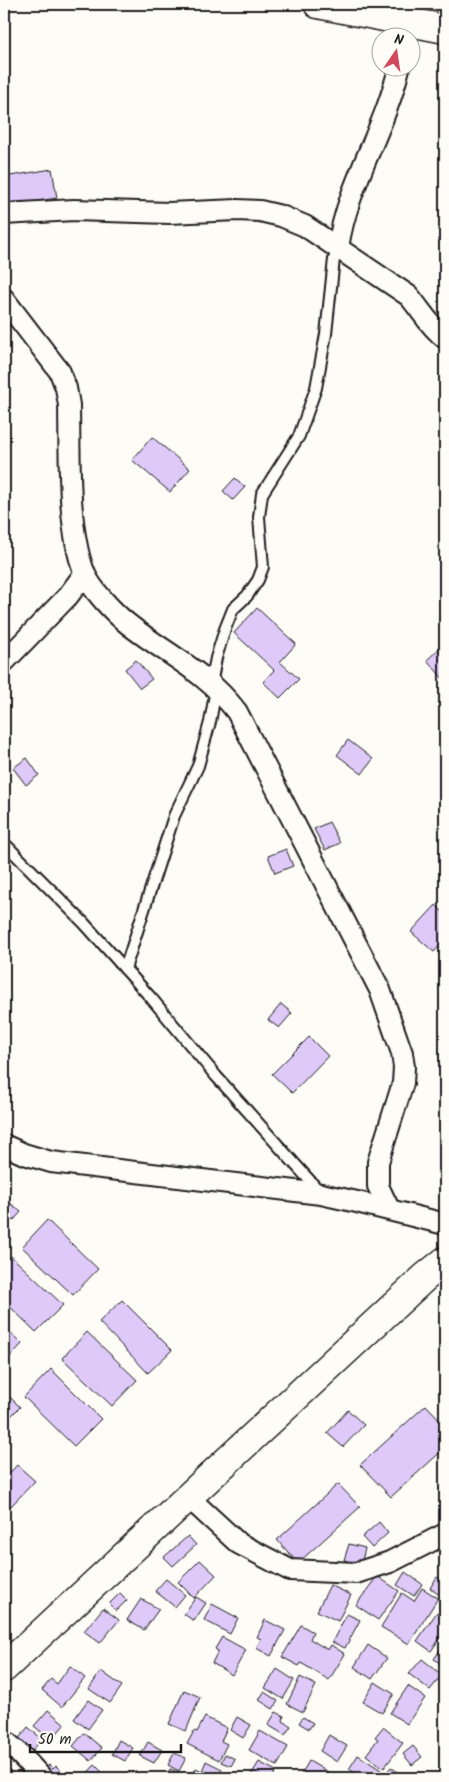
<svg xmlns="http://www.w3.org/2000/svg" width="449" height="1782" font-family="Kalam,sans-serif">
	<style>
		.building { fill: #dec9f9; stroke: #1c1c1c }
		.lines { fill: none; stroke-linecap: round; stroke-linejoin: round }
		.lane-casing { stroke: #1c1c1c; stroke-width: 14 }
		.street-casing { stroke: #1c1c1c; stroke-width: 24 }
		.secondary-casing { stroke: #1c1c1c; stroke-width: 31 }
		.lane { stroke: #fdfcf7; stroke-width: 10 }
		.street { stroke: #fdfcf7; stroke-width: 20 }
		.secondary { stroke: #fdfcf7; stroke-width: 28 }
	</style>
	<rect width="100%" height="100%" fill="#fdfcf7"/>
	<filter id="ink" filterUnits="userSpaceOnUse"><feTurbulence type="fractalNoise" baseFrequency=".02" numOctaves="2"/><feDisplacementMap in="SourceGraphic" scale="10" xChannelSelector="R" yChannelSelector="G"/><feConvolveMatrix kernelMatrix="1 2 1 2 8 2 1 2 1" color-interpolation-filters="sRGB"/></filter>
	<g filter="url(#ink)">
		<g class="building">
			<path d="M52 169 57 198 7 206 4 177Z"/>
			<path d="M152 437 190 469 170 492 132 460Z"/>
			<path d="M235 478 245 487 233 500 223 491Z"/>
			<path d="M257 608 296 644 280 662 299 679 280 698 263 682 274 670 234 633Z"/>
			<path d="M445 643V681L427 660Z"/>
			<path d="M136 660 152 679 140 688 125 669Z"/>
			<path d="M348 740 373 759 362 774 337 755Z"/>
			<path d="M27 758 39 775 26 785 13 768Z"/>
			<path d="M329 822 340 843 325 850 314 829Z"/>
			<path d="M286 849 293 866 275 873 268 856Z"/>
			<path d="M436 905 445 914V940L434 952 411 932Z"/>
			<path d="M281 1004 292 1013 279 1028 268 1020Z"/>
			<path d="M309 1037 328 1056 292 1093 272 1074Z"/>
			<path d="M9 1202 21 1212 13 1221 4 1213V1209Z"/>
			<path d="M47 1220 98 1269 73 1295 22 1247Z"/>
			<path d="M11 1256 63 1305 36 1332 4 1301V1264Z"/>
			<path d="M122 1300 172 1350 148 1373 99 1322Z"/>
			<path d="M4 1326 22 1344 4 1363Z"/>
			<path d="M87 1332 137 1380 112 1406 62 1358Z"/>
			<path d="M51 1369 101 1419 74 1446 24 1397Z"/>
			<path d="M4 1391 20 1407 4 1423Z"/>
			<path d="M426 1405 445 1425V1448L391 1497 360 1465Z"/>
			<path d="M348 1410 364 1425 343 1447 327 1433Z"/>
			<path d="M17 1465 35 1481 11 1506 4 1499V1479Z"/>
			<path d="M338 1484 360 1507 298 1563 277 1540Z"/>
			<path d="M379 1522 388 1533 372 1548 362 1537Z"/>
			<path d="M188 1536 196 1545 173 1566 164 1557Z"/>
			<path d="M349 1544 365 1548 361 1565 344 1560Z"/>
			<path d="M200 1560 216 1575 194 1598 178 1582Z"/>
			<path d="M405 1572 422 1584 414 1596 397 1585Z"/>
			<path d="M377 1576 399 1591 378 1620 356 1605Z"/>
			<path d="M437 1577 445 1583V1599L430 1588Z"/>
			<path d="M166 1579 185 1595 175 1607 155 1591Z"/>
			<path d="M330 1585 351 1595 338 1621 317 1611Z"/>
			<path d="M422 1588 438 1598 409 1644 381 1627 402 1593 414 1601Z"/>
			<path d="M120 1593 127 1600 116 1611 109 1604Z"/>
			<path d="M196 1597 206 1603 194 1621 184 1614Z"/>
			<path d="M141 1599 159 1609 144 1630 127 1620Z"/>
			<path d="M212 1604 238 1618 230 1634 204 1620Z"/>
			<path d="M103 1608 119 1620 100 1643 84 1631Z"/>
			<path d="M437 1612 445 1618V1631L431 1651 417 1641Z"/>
			<path d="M347 1614 360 1620 345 1648 332 1642Z"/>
			<path d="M265 1620 285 1630 271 1656 256 1648 261 1639 257 1637Z"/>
			<path d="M301 1625 313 1632 310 1639 328 1650 331 1645 345 1654 329 1680 301 1663 299 1666 282 1657Z"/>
			<path d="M222 1637 246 1650 232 1675 212 1663 218 1651 215 1649Z"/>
			<path d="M445 1643V1667L434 1659Z"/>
			<path d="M368 1645 387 1658 372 1679 354 1667Z"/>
			<path d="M422 1659 442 1675 430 1690 409 1674Z"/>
			<path d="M70 1666 85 1678 62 1707 42 1690 51 1679 57 1684Z"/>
			<path d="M277 1669 294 1680 283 1699 265 1688Z"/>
			<path d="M101 1671 122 1686 110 1703 89 1689Z"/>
			<path d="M300 1677 316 1685 303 1712 287 1704Z"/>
			<path d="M375 1682 394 1694 382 1713 363 1702Z"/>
			<path d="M408 1686 425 1698 407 1724 390 1713Z"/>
			<path d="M184 1690 200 1697 186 1731 169 1724Z"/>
			<path d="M264 1692 278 1701 273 1709 259 1700Z"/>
			<path d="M88 1700 102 1710 88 1729 74 1719Z"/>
			<path d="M48 1710 65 1724 51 1740 34 1726Z"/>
			<path d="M276 1712 284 1716 283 1721 291 1726 285 1735 268 1725Z"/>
			<path d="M205 1717 227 1728 221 1741 227 1744 219 1760 187 1744 194 1731 197 1732Z"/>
			<path d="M237 1717 251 1725 243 1738 230 1730Z"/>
			<path d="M303 1717 313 1723 309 1729 299 1723Z"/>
			<path d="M28 1727 42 1739 31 1752 17 1741Z"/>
			<path d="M383 1727 403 1743 384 1768 366 1755 378 1739 375 1737Z"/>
			<path d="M260 1731 288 1747 277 1766 249 1750Z"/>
			<path d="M84 1733 102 1748 91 1761 73 1746Z"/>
			<path d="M329 1735 347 1746 337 1762 320 1751Z"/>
			<path d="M119 1740 133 1748 125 1761 112 1754Z"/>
			<path d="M148 1742 162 1750 154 1763 140 1756Z"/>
			<path d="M413 1746 422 1757 412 1765 403 1754Z"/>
			<path d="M174 1753 186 1758 179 1771 168 1765Z"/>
			<path d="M225 1754 235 1759 231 1766 221 1762Z"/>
			<path d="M358 1755 381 1770 376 1778H363L349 1769Z"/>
			<path d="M206 1761 222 1769 218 1778H191L196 1768 202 1771Z"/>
			<path d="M309 1761 328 1772 325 1778H299Z"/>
			<path d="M259 1762 276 1771 272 1778H249Z"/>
			<path d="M49 1765 53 1769 56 1766 62 1772 59 1775 62 1777 60 1778H49L42 1771Z"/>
			<path d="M95 1765 102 1772 96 1778H86L84 1776Z"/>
			<path d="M391 1767 406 1778H382Z"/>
			<path d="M170 1769 189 1776 188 1778H166Z"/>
		</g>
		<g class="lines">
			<defs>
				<g id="lane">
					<path d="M211 684 216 658 225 629 233 609 247 596 258 580 263 567 259 517 262 494 299 436 316 388 326 334 334 259 338 248"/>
					<path d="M4 843 84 923 152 999 216 1076 320 1192"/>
					<path d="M125 969 174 816 198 766 210 722 216 689"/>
				</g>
				<g id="street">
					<path d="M4 214 74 210 169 213 237 210 260 211 281 216 305 226 409 296C421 310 430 327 445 338"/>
					<path d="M338 248C347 185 385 130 399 68"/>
					<path d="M4 299 60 372 66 388 69 405C70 455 67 526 84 572 91 589 114 613 128 624 166 654 207 672 237 712L380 990 402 1053 404 1067 403 1083 378 1162V1186L389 1209"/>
					<path d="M4 662 68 596 85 573"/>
					<path d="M4 1145 24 1154 51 1162 321 1194 357 1202 445 1224"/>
					<path d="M188 1497 238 1543 290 1570 356 1573 390 1562 445 1534"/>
					<path d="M4 1740 18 1752 42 1778"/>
				</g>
				<g id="secondary">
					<path d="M318 4 445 29"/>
					<path d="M4 1668 424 1278 445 1261"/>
				</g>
			</defs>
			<use href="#lane" class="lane-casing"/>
			<use href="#street" class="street-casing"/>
			<use href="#secondary" class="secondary-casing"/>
			<use href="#lane" class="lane"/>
			<use href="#street" class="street"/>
			<use href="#secondary" class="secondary"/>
		</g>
	</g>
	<rect width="449" height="1782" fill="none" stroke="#fdfcf7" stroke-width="20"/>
	<rect x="10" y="10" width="429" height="1762" fill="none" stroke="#1c1c1c" stroke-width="2" filter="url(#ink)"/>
	<g transform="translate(396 52) rotate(13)"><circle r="24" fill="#fdfcf7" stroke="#a3a29f"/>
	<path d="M0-4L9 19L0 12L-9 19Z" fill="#d1495b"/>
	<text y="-8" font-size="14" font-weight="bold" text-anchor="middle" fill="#1c1c1c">N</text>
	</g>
	<path d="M30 1744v8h151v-8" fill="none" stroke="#1c1c1c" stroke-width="2.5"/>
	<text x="38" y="1744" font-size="15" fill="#1c1c1c" stroke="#fdfcf7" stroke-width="4" paint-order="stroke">50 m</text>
</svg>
